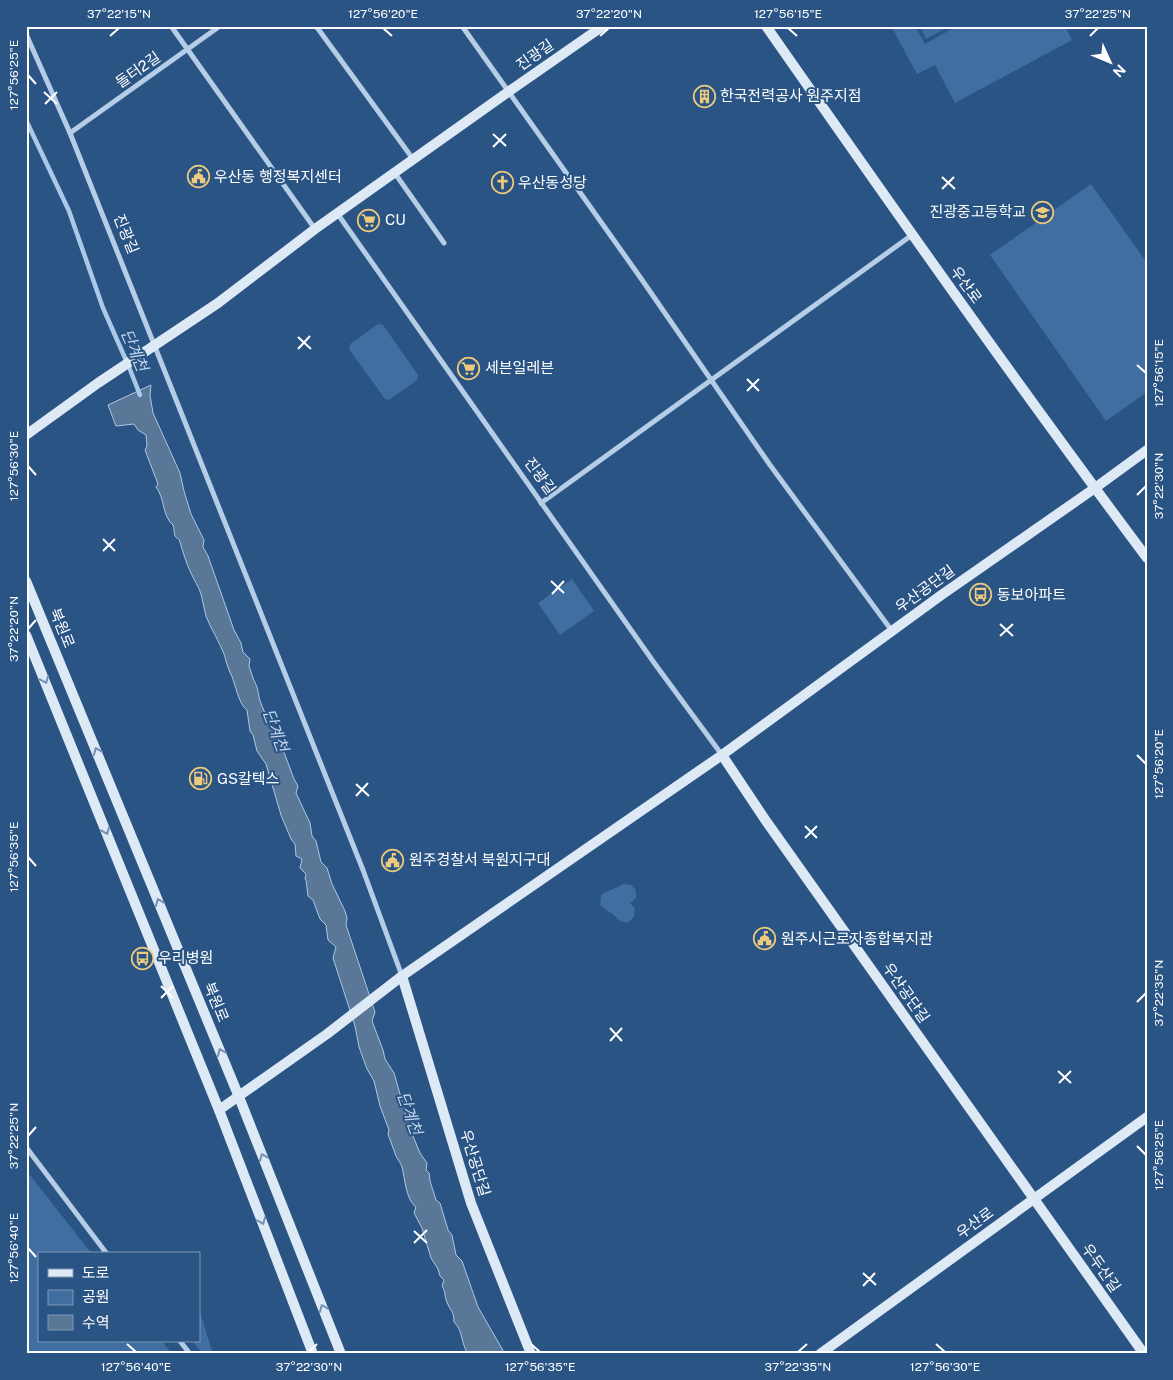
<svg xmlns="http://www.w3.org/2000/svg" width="1173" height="1380" font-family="'Public Sans','Noto Sans KR',sans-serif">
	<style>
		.green { fill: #406ea0 }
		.water { fill: #5b7798; stroke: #aac8e7 }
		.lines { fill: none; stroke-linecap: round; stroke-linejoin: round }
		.stream { stroke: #aac8e7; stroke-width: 4.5 }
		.street { stroke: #b5cde7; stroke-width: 5 }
		.secondary { stroke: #dee9f6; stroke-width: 10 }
		.oneway { stroke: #7290b2 }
		.ticks { fill: none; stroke: #fff; stroke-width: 2 }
		.labels { text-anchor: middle; stroke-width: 4; stroke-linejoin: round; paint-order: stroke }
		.street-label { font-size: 15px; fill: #fff; stroke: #2a5484 }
		.poi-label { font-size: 15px; fill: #fff; stroke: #2a5484; text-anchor: start }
		.water-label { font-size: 16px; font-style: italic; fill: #c1d6ee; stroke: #2a5484 }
		.neatline { fill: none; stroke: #fff; stroke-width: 2 }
		.ticks-label { font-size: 12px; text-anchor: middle; fill: #fff }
	</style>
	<rect width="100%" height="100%" fill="#2a5484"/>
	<g class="green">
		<path d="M891 26H915L925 44 957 26H1065L1072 40 955 103 935 65 917 74Z"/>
		<path d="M920 26H949L926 39Z"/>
		<path d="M1091 184 1147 263V392L1106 421 990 255Z"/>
		<path d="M378 324 383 325 418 375 417 380 389 400 385 399 349 349 350 344Z"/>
		<path d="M572 579 594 611 560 635 538 603Z"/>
		<path d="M623 884 631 885 636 890V898L630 903 635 909 634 917 627 923 618 920C613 912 607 912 600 905L601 895C608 890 616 889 623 884Z"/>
		<path d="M26 1170 92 1254H39V1341H162L172 1354H26Z"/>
		<path d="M199 1309 213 1354H203L192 1341H199Z"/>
	</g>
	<path class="water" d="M151 385 150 395 153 413 180 473 184 491 191 514 204 540 203 547 208 556 234 630 241 643 243 652 250 659 249 666 253 678 257 687 260 701 269 723 282 747 294 779 298 786 296 793 310 823 312 836 316 841 321 862 327 868 332 884 345 911 347 918 346 925 375 1012 372 1021 383 1050 385 1059 394 1073 406 1115 413 1125V1136L420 1153 427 1163 426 1170 429 1173 430 1181 436 1200 440 1203 448 1230 452 1235 456 1255 462 1261 478 1307 505 1354H468C461 1344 463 1330 454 1322 454 1310 450 1311 447 1302 444 1296 446 1292 442 1286L444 1280 440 1276 438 1269 431 1258 422 1228 414 1213 416 1207C406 1200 405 1179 402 1167 401 1163 398 1160 396 1156 393 1149 391 1141 388 1134L389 1130 380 1106 374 1081 367 1069 359 1047 355 1026 333 958 336 947 328 940 326 925 320 919 313 900 308 896 306 880 305 879 306 874 300 868 302 859 296 856 295 844 291 839 281 815 266 764 257 751 253 735 250 731 247 710C238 704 235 681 230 672 227 666 226 660 224 654 219 641 211 629 206 616 204 609 203 601 201 594 199 587 194 580 191 573 186 563 183 552 180 542 178 537 178 540 175 536 174 533 174 528 173 525 162 516 165 498 156 487L158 484 145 450 147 446 146 435 138 430 134 424 116 426 108 405Z"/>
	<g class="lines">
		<path class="stream" d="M26 120 69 211 103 308 129 367 140 395"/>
		<g class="street">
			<path d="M171 26 315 229"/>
			<path d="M316 26 413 159"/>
			<path d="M462 26 640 277 770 465 892 631"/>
			<path d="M26 34 70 133 363 870 402 976"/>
			<path d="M70 133 220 26"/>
			<path d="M394 172 444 243"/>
			<path d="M337 213 655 664 722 755"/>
			<path d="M541 503 912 235"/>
			<path d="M26 1147 107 1254"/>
			<path d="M180 1341 190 1354"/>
		</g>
		<g class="secondary">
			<path d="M766 26C891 205 1016 383 1147 558"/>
			<path d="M26 435 98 383 218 303 315 229 508 92 603 26"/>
			<path d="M26 581 239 1097 341 1354"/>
			<path d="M26 635 219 1110 313 1354"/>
			<path d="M722 755 766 821 1144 1354"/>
			<path d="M402 976 471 1203 531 1354"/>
			<path d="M219 1110 327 1034 402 976 722 755 940 596 1095 488 1147 450"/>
			<path d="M820 1354 1147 1117"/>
		</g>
	</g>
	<defs><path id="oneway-chevron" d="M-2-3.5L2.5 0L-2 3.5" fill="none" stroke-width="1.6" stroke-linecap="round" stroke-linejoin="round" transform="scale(1.25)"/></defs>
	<g class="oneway">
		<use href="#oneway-chevron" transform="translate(45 680) rotate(68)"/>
		<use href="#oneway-chevron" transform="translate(97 751) rotate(-112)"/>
		<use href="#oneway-chevron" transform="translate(106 831) rotate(68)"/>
		<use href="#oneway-chevron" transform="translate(159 902) rotate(-112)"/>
		<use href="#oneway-chevron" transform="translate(221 1052) rotate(-112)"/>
		<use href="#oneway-chevron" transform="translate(263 1157) rotate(-112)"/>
		<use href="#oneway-chevron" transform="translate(262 1221) rotate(69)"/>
		<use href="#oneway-chevron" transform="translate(323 1308) rotate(-112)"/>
	</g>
	<path class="ticks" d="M383 28 392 36M788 28 797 36M110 36 119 28M600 36 609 28M1090 36 1098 28M28 75 36 84M44 92 57 104M45 104 57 92M493 134 506 146M493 147 506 134M942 177 955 189M942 189 954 177M298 337 311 349M298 349 310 336M1137 365 1146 373M747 379 759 391M747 391 759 379M28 466 36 475M1137 495 1146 486M103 539 115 551M103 551 115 539M551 581 564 593M552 594 564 581M1000 624 1013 636M28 629 36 620M1000 636 1013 624M1137 755 1146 764M356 784 369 796M356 796 368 783M805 826 817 838M805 838 817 826M28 857 36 866M161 986 173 998M161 998 173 986M1137 1002 1146 993M610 1028 622 1041M610 1041 622 1028M1058 1071 1071 1083M1059 1083 1071 1071M28 1136 36 1127M1137 1146 1146 1155M414 1231 427 1243M414 1243 427 1230M28 1248 36 1257M863 1273 876 1285M863 1286 875 1273M127 1344 136 1352M531 1344 540 1352M936 1344 945 1352M309 1352 317 1344M798 1352 807 1344"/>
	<defs>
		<symbol id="building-ring" viewBox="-11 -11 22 22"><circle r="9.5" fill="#2a5484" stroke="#edca7d" stroke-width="1.5"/><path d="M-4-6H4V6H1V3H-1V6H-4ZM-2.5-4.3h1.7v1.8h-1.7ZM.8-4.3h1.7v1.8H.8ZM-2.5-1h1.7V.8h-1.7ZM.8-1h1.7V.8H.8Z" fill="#edca7d"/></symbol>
		<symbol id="civic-ring" viewBox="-11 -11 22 22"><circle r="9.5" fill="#2a5484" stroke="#edca7d" stroke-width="1.5"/><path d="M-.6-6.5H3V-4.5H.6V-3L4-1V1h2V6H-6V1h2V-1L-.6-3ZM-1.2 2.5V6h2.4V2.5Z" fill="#edca7d"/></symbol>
		<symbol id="church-ring" viewBox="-11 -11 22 22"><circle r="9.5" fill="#2a5484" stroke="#edca7d" stroke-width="1.5"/><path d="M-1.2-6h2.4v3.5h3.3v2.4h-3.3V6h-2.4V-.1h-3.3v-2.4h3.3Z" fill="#edca7d"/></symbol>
		<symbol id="school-ring" viewBox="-11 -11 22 22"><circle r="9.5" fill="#2a5484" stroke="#edca7d" stroke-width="1.5"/><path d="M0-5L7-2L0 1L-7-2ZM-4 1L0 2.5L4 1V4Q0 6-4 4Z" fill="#edca7d"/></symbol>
		<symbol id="supermarket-ring" viewBox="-11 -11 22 22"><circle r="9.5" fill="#2a5484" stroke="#edca7d" stroke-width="1.5"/><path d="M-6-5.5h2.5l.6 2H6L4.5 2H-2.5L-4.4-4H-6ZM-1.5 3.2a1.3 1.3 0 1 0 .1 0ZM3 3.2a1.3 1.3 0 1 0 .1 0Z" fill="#edca7d"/></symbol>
		<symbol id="bus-ring" viewBox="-11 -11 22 22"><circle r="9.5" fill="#2a5484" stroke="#edca7d" stroke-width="1.5"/><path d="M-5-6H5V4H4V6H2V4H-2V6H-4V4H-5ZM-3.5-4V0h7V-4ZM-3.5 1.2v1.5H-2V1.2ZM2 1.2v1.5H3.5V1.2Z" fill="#edca7d"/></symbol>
		<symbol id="fuel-ring" viewBox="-11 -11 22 22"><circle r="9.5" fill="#2a5484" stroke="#edca7d" stroke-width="1.5"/><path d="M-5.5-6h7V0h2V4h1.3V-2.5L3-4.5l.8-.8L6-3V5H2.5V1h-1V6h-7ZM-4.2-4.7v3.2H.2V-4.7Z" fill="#edca7d"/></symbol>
	</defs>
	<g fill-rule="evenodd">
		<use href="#building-ring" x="692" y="84" width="25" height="25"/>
		<use href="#civic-ring" x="186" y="164" width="25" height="25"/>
		<use href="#church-ring" x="490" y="170" width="25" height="25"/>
		<use href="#school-ring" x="1030" y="200" width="25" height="25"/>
		<use href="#supermarket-ring" x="356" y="208" width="25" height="25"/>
		<use href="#supermarket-ring" x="456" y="356" width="25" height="25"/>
		<use href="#bus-ring" x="968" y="582" width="25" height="25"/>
		<use href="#fuel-ring" x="188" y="766" width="25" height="25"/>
		<use href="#civic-ring" x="380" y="848" width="25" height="25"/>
		<use href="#civic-ring" x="752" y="926" width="25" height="25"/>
		<use href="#bus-ring" x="130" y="946" width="25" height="25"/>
	</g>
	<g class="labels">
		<g class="street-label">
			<text transform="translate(535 55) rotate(-35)" y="5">진광길</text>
			<text transform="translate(138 70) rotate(-35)" y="5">돌터2길</text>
			<text transform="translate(126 234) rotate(68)" y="5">진광길</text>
			<text transform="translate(966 285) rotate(54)" y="5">우산로</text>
			<text transform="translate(540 476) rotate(54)" y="5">진광길</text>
			<text transform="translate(925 589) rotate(-36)" y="5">우산공단길</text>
			<text transform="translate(62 628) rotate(68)" y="5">북원로</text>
			<text transform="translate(906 993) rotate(55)" y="5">우산공단길</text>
			<text transform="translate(216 1002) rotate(68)" y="5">북원로</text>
			<text transform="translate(475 1163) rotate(73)" y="5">우산공단길</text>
			<text transform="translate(975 1223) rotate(-36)" y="5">우산로</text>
			<text transform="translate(1101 1268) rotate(55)" y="5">우두산길</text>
		</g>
		<g class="poi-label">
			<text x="720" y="101">한국전력공사 원주지점</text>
			<text x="214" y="182">우산동 행정복지센터</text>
			<text x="518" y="188">우산동성당</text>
			<text x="1026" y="217" text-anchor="end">진광중고등학교</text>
			<text x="385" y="225">CU</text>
			<text x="485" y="373">세븐일레븐</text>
			<text x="997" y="600">동보아파트</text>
			<text x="217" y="784">GS칼텍스</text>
			<text x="409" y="865">원주경찰서 북원지구대</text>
			<text x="781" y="944">원주시근로자종합복지관</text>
			<text x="158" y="963">우리병원</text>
		</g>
		<g class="water-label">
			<text transform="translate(135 350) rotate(67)" y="6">단계천</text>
			<text transform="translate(276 730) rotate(70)" y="6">단계천</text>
			<text transform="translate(410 1113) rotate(71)" y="6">단계천</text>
		</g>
	</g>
	<rect width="1173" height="1380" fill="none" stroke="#2a5484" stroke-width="55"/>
	<rect x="38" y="1252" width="162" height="90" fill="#2a5484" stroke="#7f98b5"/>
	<rect x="48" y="1269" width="25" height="8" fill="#dee9f6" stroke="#7f98b5"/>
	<text x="82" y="1278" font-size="15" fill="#ffffff">도로</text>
	<rect x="48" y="1290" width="25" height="15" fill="#406ea0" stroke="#7f98b5"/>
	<text x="82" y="1302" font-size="15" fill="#ffffff">공원</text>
	<rect x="48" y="1315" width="25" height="15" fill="#5b7798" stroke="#7f98b5"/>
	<text x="82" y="1328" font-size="15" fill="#ffffff">수역</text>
	<g transform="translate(1110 62) rotate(134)" stroke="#2a5484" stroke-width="4" paint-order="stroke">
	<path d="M0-4L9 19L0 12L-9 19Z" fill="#ffffff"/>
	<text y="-8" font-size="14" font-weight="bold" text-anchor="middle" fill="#ffffff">N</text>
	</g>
	<rect x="28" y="28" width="1118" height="1324" class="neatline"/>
	<g class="ticks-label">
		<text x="119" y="18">37°22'15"N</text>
		<text x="383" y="18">127°56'20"E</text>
		<text x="609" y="18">37°22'20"N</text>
		<text x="788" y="18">127°56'15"E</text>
		<text x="1098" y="18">37°22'25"N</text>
		<text transform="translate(14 75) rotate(-90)" y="4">127°56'25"E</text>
		<text transform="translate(1159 373) rotate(-90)" y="4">127°56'15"E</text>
		<text transform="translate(14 466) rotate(-90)" y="4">127°56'30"E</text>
		<text transform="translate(1159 486) rotate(-90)" y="4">37°22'30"N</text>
		<text transform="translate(14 629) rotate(-90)" y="4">37°22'20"N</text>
		<text transform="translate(1159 764) rotate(-90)" y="4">127°56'20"E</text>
		<text transform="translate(14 857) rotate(-90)" y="4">127°56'35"E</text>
		<text transform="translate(1159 993) rotate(-90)" y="4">37°22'35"N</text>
		<text transform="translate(14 1136) rotate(-90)" y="4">37°22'25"N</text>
		<text transform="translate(1159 1155) rotate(-90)" y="4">127°56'25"E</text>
		<text transform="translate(14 1248) rotate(-90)" y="4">127°56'40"E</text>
		<text x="136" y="1371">127°56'40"E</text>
		<text x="309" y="1371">37°22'30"N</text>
		<text x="540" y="1371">127°56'35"E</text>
		<text x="798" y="1371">37°22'35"N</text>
		<text x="945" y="1371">127°56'30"E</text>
	</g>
</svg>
